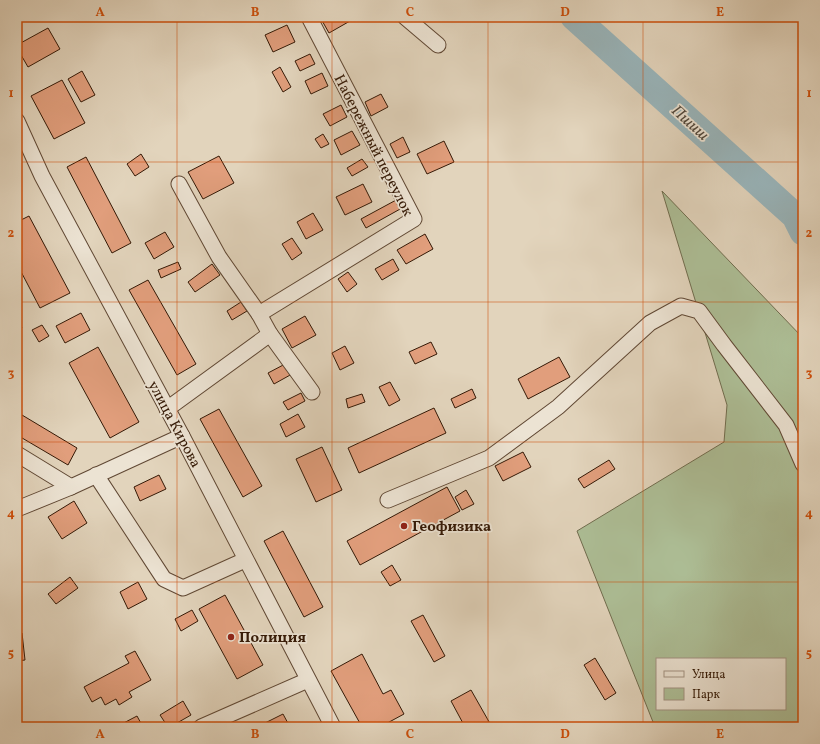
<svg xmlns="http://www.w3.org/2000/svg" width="820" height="744" font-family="Vollkorn,serif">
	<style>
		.green { fill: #adbe96; stroke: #706c4e; fill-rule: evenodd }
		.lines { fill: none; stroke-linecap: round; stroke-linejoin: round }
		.river { stroke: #99b5bb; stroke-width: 27 }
		.building { fill: #e19e7c; stroke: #341906 }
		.minor-casing { stroke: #604834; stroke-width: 17 }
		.minor { stroke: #ece3d3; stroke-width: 15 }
		.grid { fill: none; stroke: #cd4f0b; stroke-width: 1; stroke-opacity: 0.55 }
		.poi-dot { fill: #8f2418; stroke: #ece3d3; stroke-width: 1.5 }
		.labels { text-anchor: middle; stroke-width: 3.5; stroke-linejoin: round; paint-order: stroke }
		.street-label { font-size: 15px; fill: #341906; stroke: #ece3d3 }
		.poi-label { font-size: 15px; font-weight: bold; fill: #341906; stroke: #ece3d3; text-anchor: start }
		.water-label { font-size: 16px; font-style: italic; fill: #52483c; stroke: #ece3d3 }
		.neatline { fill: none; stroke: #cd4f0b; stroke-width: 1.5 }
		.grid-label { font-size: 13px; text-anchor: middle; font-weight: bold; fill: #cd4f0b }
	</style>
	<rect width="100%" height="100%" fill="#e2d4bc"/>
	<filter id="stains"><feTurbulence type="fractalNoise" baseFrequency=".005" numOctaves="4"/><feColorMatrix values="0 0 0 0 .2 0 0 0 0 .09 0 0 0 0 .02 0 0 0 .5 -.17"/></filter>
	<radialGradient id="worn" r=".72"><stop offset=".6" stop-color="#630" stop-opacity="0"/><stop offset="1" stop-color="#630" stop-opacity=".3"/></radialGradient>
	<path class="green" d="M662 191 803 338V727H655L577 531 724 442 727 405ZM657 659H785V709H657Z"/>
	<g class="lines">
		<path class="river" d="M574 17 795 216 803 232"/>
	</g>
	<g class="building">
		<path d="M17 17H30L17 23Z"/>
		<path d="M320 17H357L329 33Z"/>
		<path d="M287 25 295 42 273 52 265 35Z"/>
		<path d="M48 28 60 49 28 67 17 48V45Z"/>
		<path d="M310 54 315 64 300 71 295 61Z"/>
		<path d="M280 67 291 87 283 92 272 72Z"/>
		<path d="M82 71 95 95 81 102 68 79Z"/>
		<path d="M322 73 328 86 311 94 305 81Z"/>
		<path d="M62 80 85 123 54 139 31 96Z"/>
		<path d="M381 94 388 107 371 116 365 102Z"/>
		<path d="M341 105 347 117 330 126 323 114Z"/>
		<path d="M352 131 360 145 341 155 334 140Z"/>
		<path d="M323 134 329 144 321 148 315 139Z"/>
		<path d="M403 137 410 152 397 158 390 144Z"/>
		<path d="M444 141 454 162 427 174 417 154Z"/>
		<path d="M141 154 149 167 135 176 127 164Z"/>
		<path d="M219 156 234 183 203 199 188 172Z"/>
		<path d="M86 157 131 243 112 253 67 167Z"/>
		<path d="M362 159 368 167 352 176 347 168Z"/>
		<path d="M363 184 372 202 345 215 336 197Z"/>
		<path d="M398 199 402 208 366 228 361 219Z"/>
		<path d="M313 213 323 230 306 239 297 222Z"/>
		<path d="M29 216 70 293 40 308 17 264V222Z"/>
		<path d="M165 232 174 247 154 259 145 243Z"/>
		<path d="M425 234 433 249 406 264 397 250Z"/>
		<path d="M292 238 302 253 292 260 282 244Z"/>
		<path d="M393 259 399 270 382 280 375 269Z"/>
		<path d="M178 262 181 269 161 278 158 270Z"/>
		<path d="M212 264 220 275 195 292 188 282Z"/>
		<path d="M348 272 357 284 347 292 338 279Z"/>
		<path d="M148 280 196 364 177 375 129 290Z"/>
		<path d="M241 302 247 311 232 320 227 311Z"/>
		<path d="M81 313 90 330 65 343 56 326Z"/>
		<path d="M305 316 316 335 292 348 282 329Z"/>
		<path d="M17 320 22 328 17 331Z"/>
		<path d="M42 325 49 336 39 342 32 330Z"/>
		<path d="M431 342 437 354 415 364 409 352Z"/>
		<path d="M345 346 354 363 340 370 332 353Z"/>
		<path d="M98 347 139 422 110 438 69 363Z"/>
		<path d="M559 357 570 377 528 399 518 379Z"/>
		<path d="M287 363 292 374 274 384 268 373Z"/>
		<path d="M390 382 400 400 389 406 379 387Z"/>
		<path d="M472 389 476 398 455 408 451 399Z"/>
		<path d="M301 393 305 401 288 410 283 402Z"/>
		<path d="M362 394 365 402 348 408 346 399Z"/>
		<path d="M434 408 446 433 359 473 348 448Z"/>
		<path d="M219 409 262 486 243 497 200 419Z"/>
		<path d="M17 412 77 448 68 465 17 435Z"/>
		<path d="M298 414 305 427 286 437 280 424Z"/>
		<path d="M322 447 342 490 316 502 296 459Z"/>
		<path d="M523 452 531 467 503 481 495 466Z"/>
		<path d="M609 460 615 469 584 488 578 479Z"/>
		<path d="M159 475 166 489 140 501 134 487Z"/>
		<path d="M447 487 460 511 360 565 347 541Z"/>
		<path d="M466 490 474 504 462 510 455 497Z"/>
		<path d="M74 501 87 523 62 539 48 517Z"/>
		<path d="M283 531 323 607 304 617 264 541Z"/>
		<path d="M392 565 401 580 390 586 381 572Z"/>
		<path d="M70 577 78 588 56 604 48 594Z"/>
		<path d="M138 582 147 599 128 609 120 592Z"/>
		<path d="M225 595 263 665 237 679 199 609Z"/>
		<path d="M192 610 198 621 181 631 175 619Z"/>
		<path d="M423 615 445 656 434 662 411 621Z"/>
		<path d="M22 633 25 660 17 661V634Z"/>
		<path d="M135 651 151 680 129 692 132 697 119 705 116 699 105 705 101 697 92 702 84 687 129 663 125 656Z"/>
		<path d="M362 654 383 694 391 690 404 714 380 727H362L331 671Z"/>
		<path d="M595 658 616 693 605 700 584 665Z"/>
		<path d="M471 690 492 727H465L451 701Z"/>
		<path d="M183 701 191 715 170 727H168L160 715Z"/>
		<path d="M283 714 290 727H260L259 726Z"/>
		<path d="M137 716 143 727H116Z"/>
	</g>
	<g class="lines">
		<defs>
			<g id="minor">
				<path d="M405 17 438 45"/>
				<path d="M17 121 42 176 182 436 333 727"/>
				<path d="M179 184 219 257 259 314 270 334 312 392"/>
				<path d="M259 314 414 219 309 17"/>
				<path d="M167 409 270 334"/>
				<path d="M17 454 71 487 182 436"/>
				<path d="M96 475 164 579 183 588 245 560"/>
				<path d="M388 500 489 458 558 407 650 323 681 306 699 311 724 345 786 425 803 464"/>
				<path d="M17 509 71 487"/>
				<path d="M201 727 308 680"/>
			</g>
		</defs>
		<use href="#minor" class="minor-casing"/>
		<use href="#minor" class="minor"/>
	</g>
	<path class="grid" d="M177 17V727M332 17V727M488 17V727M643 17V727M17 162H803M17 302H803M17 442H803M17 582H803"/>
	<g class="poi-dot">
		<circle cx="404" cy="526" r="4"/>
		<circle cx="231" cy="637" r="4"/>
	</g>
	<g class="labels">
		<g class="street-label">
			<text transform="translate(374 145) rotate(63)" y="5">Набережный переулок</text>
			<text transform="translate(175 424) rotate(62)" y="5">улица Кирова</text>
		</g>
		<g class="poi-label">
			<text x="412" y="531">Геофизика</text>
			<text x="239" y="642">Полиция</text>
		</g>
		<g class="water-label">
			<text transform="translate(691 122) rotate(42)" y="6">Пшиш</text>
		</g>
	</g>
	<rect width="820" height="744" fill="none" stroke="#e2d4bc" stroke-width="44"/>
	<rect x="656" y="658" width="130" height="52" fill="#ece3d3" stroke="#a29281"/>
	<rect x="664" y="671" width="20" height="6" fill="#ece3d3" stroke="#a29281"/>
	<text x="692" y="678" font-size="12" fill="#341906">Улица</text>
	<rect x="664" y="688" width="20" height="12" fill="#adbe96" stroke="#a29281"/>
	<text x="692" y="698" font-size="12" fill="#341906">Парк</text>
	<rect x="22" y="22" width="776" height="700" class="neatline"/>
	<g class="grid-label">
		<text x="100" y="16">A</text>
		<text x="255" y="16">B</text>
		<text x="410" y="16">C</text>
		<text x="565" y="16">D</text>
		<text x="720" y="16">E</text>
		<text x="11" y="97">1</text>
		<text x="809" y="97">1</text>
		<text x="11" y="237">2</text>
		<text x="809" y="237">2</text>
		<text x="11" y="377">3</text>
		<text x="809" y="377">3</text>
		<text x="11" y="517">4</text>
		<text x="809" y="517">4</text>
		<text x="11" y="657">5</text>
		<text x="809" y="657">5</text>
		<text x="100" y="738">A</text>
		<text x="255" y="738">B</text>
		<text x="410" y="738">C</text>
		<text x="565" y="738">D</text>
		<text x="720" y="738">E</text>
	</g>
	<rect width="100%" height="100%" filter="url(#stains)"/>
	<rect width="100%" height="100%" fill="url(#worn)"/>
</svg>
